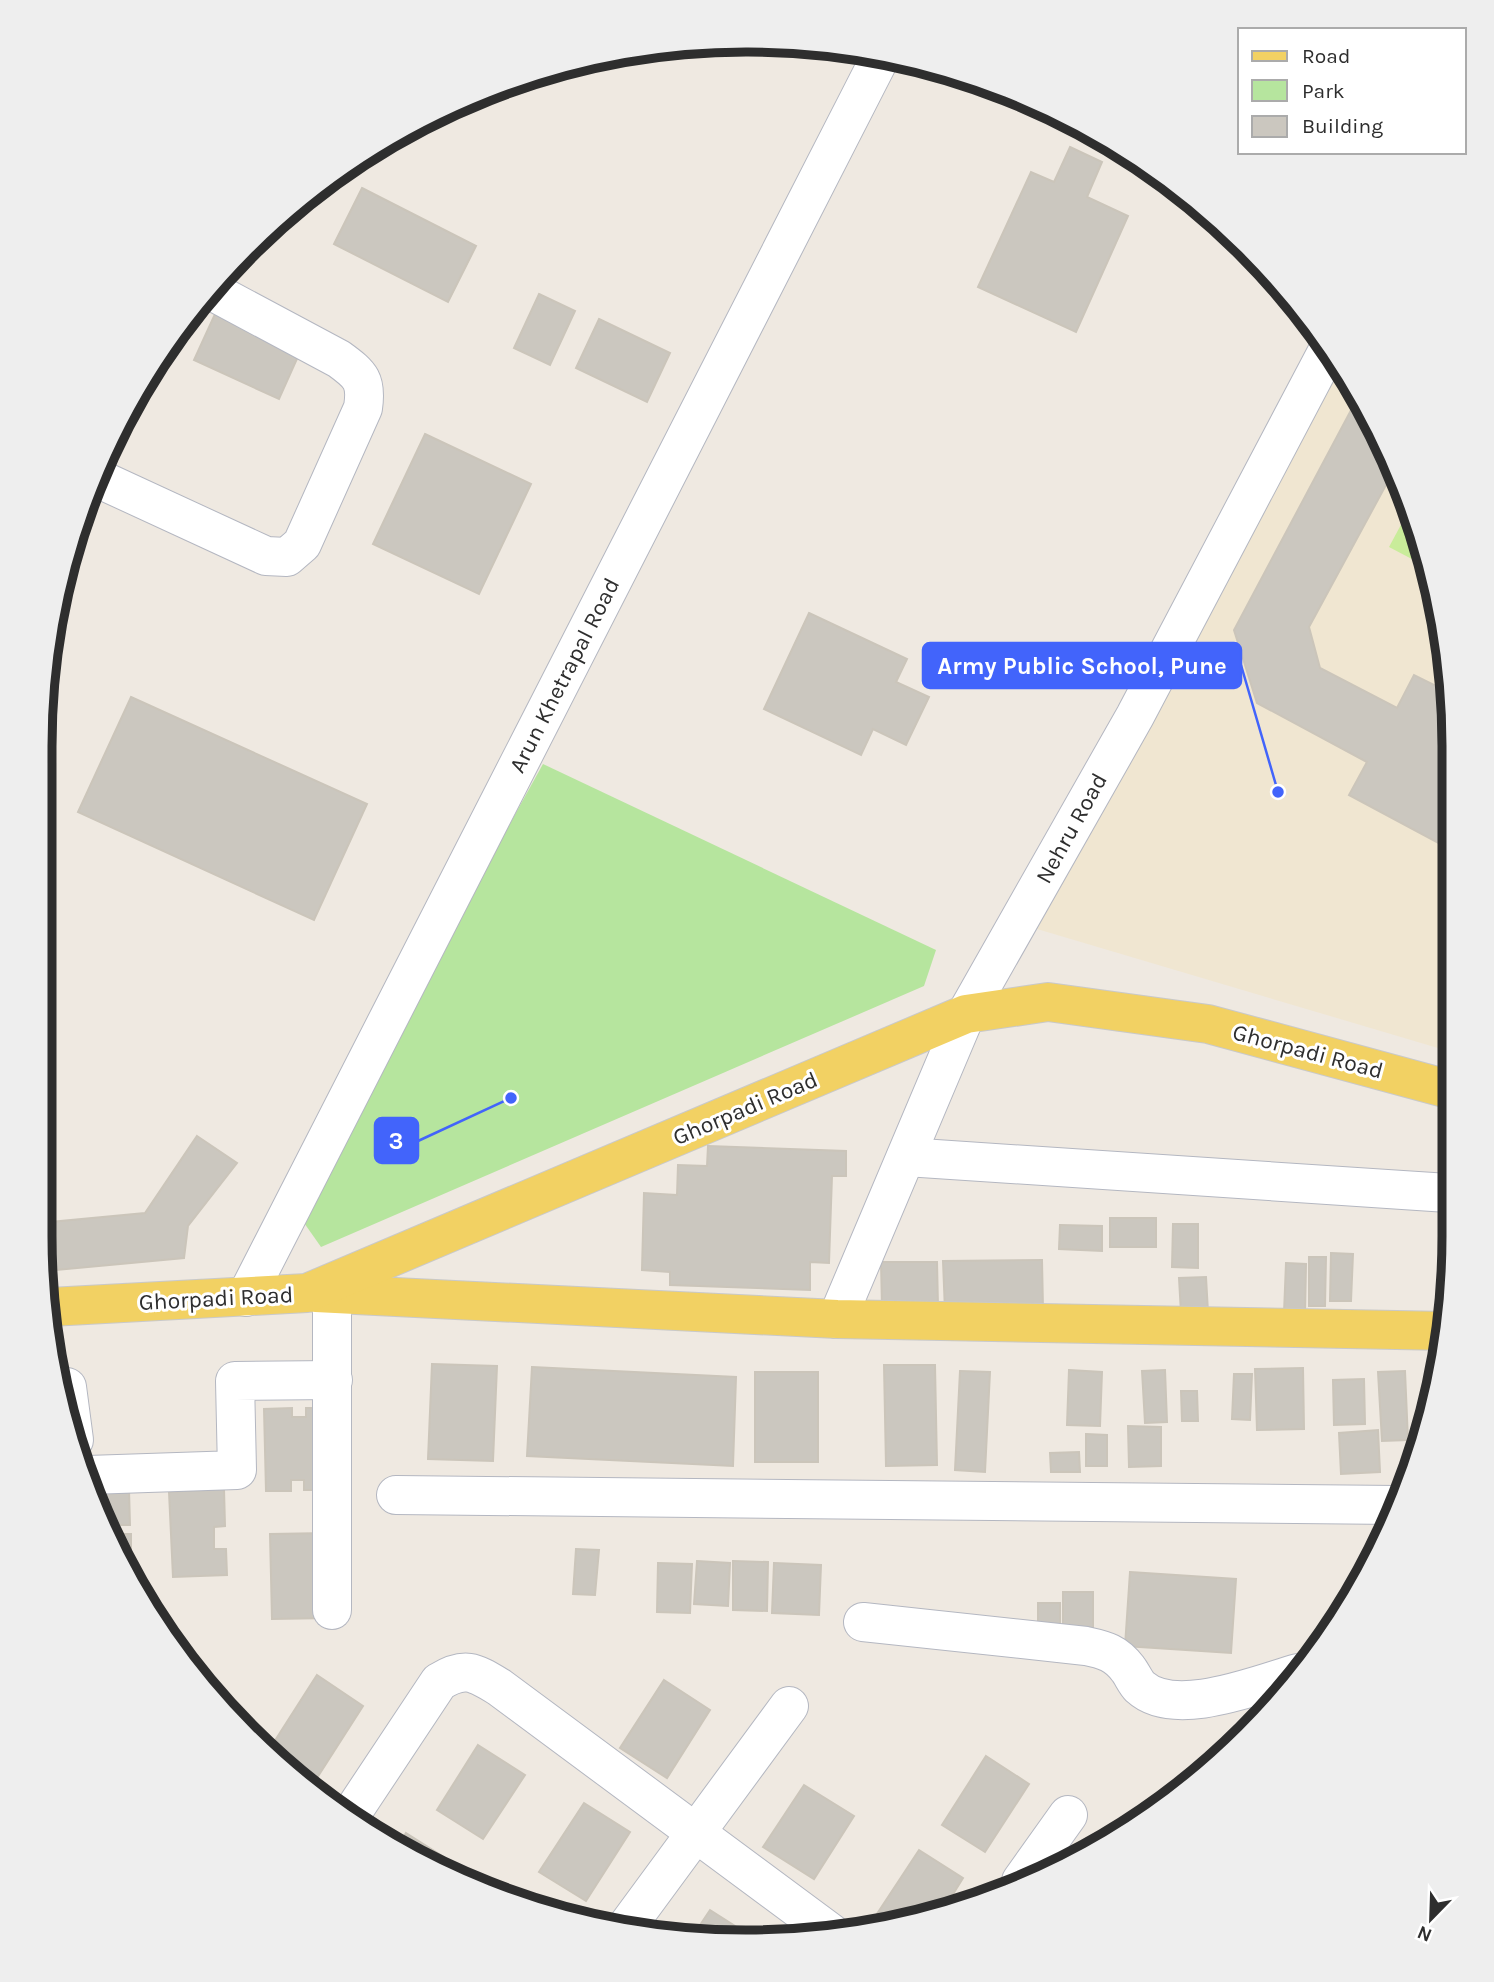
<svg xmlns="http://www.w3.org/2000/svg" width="1494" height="1982" font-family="Karla,sans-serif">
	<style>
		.education { fill: #f0e6d1 }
		.green { fill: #b6e59e }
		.pitch { fill: #c9ec9a }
		.building { fill: #cbc7bf; stroke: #cbc5ba; stroke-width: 2 }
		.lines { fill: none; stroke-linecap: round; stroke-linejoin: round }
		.minor-casing { stroke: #b4b7c1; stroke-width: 40 }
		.major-casing { stroke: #c9c9c9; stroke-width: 40 }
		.minor { stroke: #fff; stroke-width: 38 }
		.major { stroke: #f2d163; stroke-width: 38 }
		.labels { text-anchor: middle; stroke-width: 6; stroke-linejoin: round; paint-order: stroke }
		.street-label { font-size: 23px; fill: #2e2e2e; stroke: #fff }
		.rim { fill: none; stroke: #2e2e2e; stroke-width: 9 }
		.leader { fill: none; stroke: #4264fb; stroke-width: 2.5 }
		.callout-dot { fill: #4264fb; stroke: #fff; stroke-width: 2.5 }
		.callout { fill: #4264fb; stroke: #4264fb; stroke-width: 2.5 }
		.callout-label { font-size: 24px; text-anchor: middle; font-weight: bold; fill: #fff }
	</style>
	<rect width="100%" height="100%" fill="#efe9e1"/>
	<path class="education" d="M1337 360 1416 519 1448 655V1051L1037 929Z"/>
	<path class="green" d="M543 764 936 950 924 986 321 1247 295 1210Z"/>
	<path class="pitch" d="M1410 508 1416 519 1427 567 1389 547Z"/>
	<g class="building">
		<path d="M1070 147 1102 162 1087 197 1128 216 1076 332 978 287 1031 172 1054 182Z"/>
		<path d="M362 188 476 246 448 302 334 244Z"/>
		<path d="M539 294 575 311 550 365 514 348Z"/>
		<path d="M215 314 300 352 279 399 194 360Z"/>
		<path d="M599 319 670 353 647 402 576 368Z"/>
		<path d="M1357 399 1393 472 1309 627 1320 668 1397 708 1414 675 1444 690 1448 688V848L1349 795 1367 762 1257 703 1234 630Z"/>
		<path d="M425 434 531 484 479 594 373 544Z"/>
		<path d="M809 613 907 659 896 682 929 697 906 745 873 729 861 755 764 709Z"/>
		<path d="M131 697 367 804 314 920 78 812Z"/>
		<path d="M197 1136 237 1163 188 1226 184 1258 45 1271 40 1223 145 1213Z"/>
		<path d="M708 1146 846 1151V1176H832L829 1263 810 1262V1290L670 1285V1272L642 1270 644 1193 677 1195 678 1165 707 1166Z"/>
		<rect x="1110" y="1218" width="46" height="29"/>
		<path d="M1173 1224H1198V1268L1172 1267Z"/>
		<path d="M1060 1225 1102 1226V1251L1059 1249Z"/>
		<path d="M1331 1253 1353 1254 1351 1301H1330Z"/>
		<path d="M1309 1257H1326L1325 1306H1309Z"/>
		<path d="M1042 1260 1043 1309 945 1311 943 1261Z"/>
		<path d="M881 1262H937L938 1306 882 1307Z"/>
		<path d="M1286 1263 1306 1264 1305 1314 1284 1313Z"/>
		<path d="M1206 1277 1208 1312 1181 1313 1179 1278Z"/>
		<path d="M432 1364 497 1366 493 1461 428 1459Z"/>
		<path d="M884 1365H935L937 1465 886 1466Z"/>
		<path d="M532 1367 736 1377 733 1466 527 1456Z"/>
		<path d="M1303 1368 1304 1429 1257 1430 1255 1369Z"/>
		<path d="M1069 1370 1102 1372 1100 1426 1067 1425Z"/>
		<path d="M1165 1370 1167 1422 1145 1423 1142 1371Z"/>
		<path d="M960 1371 990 1372 985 1472 955 1470Z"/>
		<path d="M1405 1371 1408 1440 1382 1441 1378 1372Z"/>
		<rect x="755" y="1372" width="63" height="90"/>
		<path d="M1234 1374H1252L1250 1420 1232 1419Z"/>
		<path d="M1364 1379 1365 1424 1334 1425 1333 1380Z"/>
		<path d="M1181 1391H1197L1198 1421H1182Z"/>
		<path d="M292 1408V1417H306V1408H325L327 1490H304V1480H291V1491H266L264 1409Z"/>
		<path d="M1128 1426 1161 1427V1466L1129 1467Z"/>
		<path d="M1378 1430 1380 1472 1341 1474 1339 1433Z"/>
		<path d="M1086 1434 1107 1435V1466H1086Z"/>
		<path d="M1079 1452 1080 1472H1051L1050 1453Z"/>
		<path d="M224 1489 225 1526 214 1527V1549H226L227 1575 173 1577 169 1492Z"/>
		<path d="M94 1490H129L130 1525H116V1534H131V1574H129Z"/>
		<path d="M328 1533 330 1618 272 1619 270 1534Z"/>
		<path d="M576 1549 599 1550 595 1595 573 1594Z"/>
		<path d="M697 1561 730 1563 728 1606 694 1604Z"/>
		<path d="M733 1561 768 1562 767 1611 733 1610Z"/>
		<path d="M658 1563 692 1564 690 1613 657 1612Z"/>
		<path d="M774 1563 821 1565 819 1615 772 1613Z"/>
		<path d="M1130 1572 1236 1579 1231 1653 1125 1646Z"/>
		<rect x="1063" y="1592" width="30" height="48"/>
		<rect x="1038" y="1603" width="22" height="35"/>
		<path d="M317 1675 363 1706 315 1781 269 1750Z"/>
		<path d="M664 1680 710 1710 667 1778 620 1748Z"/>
		<path d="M478 1745 525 1775 483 1839 437 1810Z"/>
		<path d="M986 1756 1029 1784 985 1852 942 1825Z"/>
		<path d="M804 1785 854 1816 814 1879 763 1847Z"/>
		<path d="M584 1803 630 1832 586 1901 539 1872Z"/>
		<path d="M406 1833 458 1866 452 1875 434 1869 398 1846Z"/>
		<path d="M919 1850 963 1878 943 1910 884 1922 875 1917Z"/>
		<path d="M710 1910 754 1938 694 1934Z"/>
	</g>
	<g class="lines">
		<defs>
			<g id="minor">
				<path d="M97 478 266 556 287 557 302 544 363 408C367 381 361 375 339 359L210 290"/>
				<path d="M906 1157 1448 1193"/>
				<path d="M332 1294V1610"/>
				<path d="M246 1297 882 54"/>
				<path d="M837 1319 966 1014 1135 716 1329 348"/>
				<path d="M67 1387 74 1440"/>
				<path d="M88 1475 237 1470 235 1381 333 1380"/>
				<path d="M396 1495 1397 1505"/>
				<path d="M863 1622 1086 1646C1105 1650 1116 1653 1128 1669 1132 1674 1135 1682 1140 1687 1175 1719 1259 1684 1298 1673"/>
				<path d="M350 1816 439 1682C465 1666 474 1672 499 1687L831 1933"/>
				<path d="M1021 1881 1068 1815"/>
				<path d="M625 1929 789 1706"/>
			</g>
			<g id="major">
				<path d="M316 1293 837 1319 1447 1331"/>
				<path d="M50 1307 307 1293 966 1014 1048 1002 1208 1024 1448 1089"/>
			</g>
		</defs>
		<use href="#minor" class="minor-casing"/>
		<use href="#major" class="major-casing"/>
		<use href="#minor" class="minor"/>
		<use href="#major" class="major"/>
	</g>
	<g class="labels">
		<g class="street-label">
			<text transform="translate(564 675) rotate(-63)" y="8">Arun Khetrapal Road</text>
			<text transform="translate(1071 828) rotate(-61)" y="8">Nehru Road</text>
			<text transform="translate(1308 1051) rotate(15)" y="8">Ghorpadi Road</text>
			<text transform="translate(745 1108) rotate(-23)" y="8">Ghorpadi Road</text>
			<text transform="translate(216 1298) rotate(-3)" y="8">Ghorpadi Road</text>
		</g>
	</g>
	<path d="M0 0H1494V1982H0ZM746 52H748A694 694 0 0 1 1442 746V1236A694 694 0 0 1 748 1930H746A694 694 0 0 1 52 1236V746A694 694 0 0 1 746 52Z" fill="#eee" fill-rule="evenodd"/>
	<path class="rim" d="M746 52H748A694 694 0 0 1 1442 746V1236A694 694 0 0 1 748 1930H746A694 694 0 0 1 52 1236V746A694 694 0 0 1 746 52Z"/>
	<path class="leader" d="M1278 792L1241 665M511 1098L418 1141"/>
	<g class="callout-dot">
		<circle cx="1278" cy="792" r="7"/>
		<circle cx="511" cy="1098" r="7"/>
	</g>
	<g class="callout">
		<rect x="923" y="643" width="318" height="45" rx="7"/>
		<rect x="375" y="1118" width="43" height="45" rx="7"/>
	</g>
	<g class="callout-label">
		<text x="1082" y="674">Army Public School, Pune</text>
		<text x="396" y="1149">3</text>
	</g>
	<rect x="1238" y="28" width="228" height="126" fill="#ffffff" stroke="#ababab" stroke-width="2"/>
	<rect x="1252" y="51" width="35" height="10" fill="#f2d163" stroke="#ababab" stroke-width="2"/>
	<text x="1302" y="63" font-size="21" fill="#2e2e2e">Road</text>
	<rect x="1252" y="80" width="35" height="21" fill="#b6e59e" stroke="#ababab" stroke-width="2"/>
	<text x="1302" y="98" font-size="21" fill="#2e2e2e">Park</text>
	<rect x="1252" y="116" width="35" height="21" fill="#cbc7bf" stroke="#ababab" stroke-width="2"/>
	<text x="1302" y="133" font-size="21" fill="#2e2e2e">Building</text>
	<g transform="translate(1431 1919) rotate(203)" stroke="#ffffff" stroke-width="5" paint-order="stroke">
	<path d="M0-5L12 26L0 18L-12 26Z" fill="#2e2e2e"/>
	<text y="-10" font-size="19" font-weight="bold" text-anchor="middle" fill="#2e2e2e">N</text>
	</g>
</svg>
